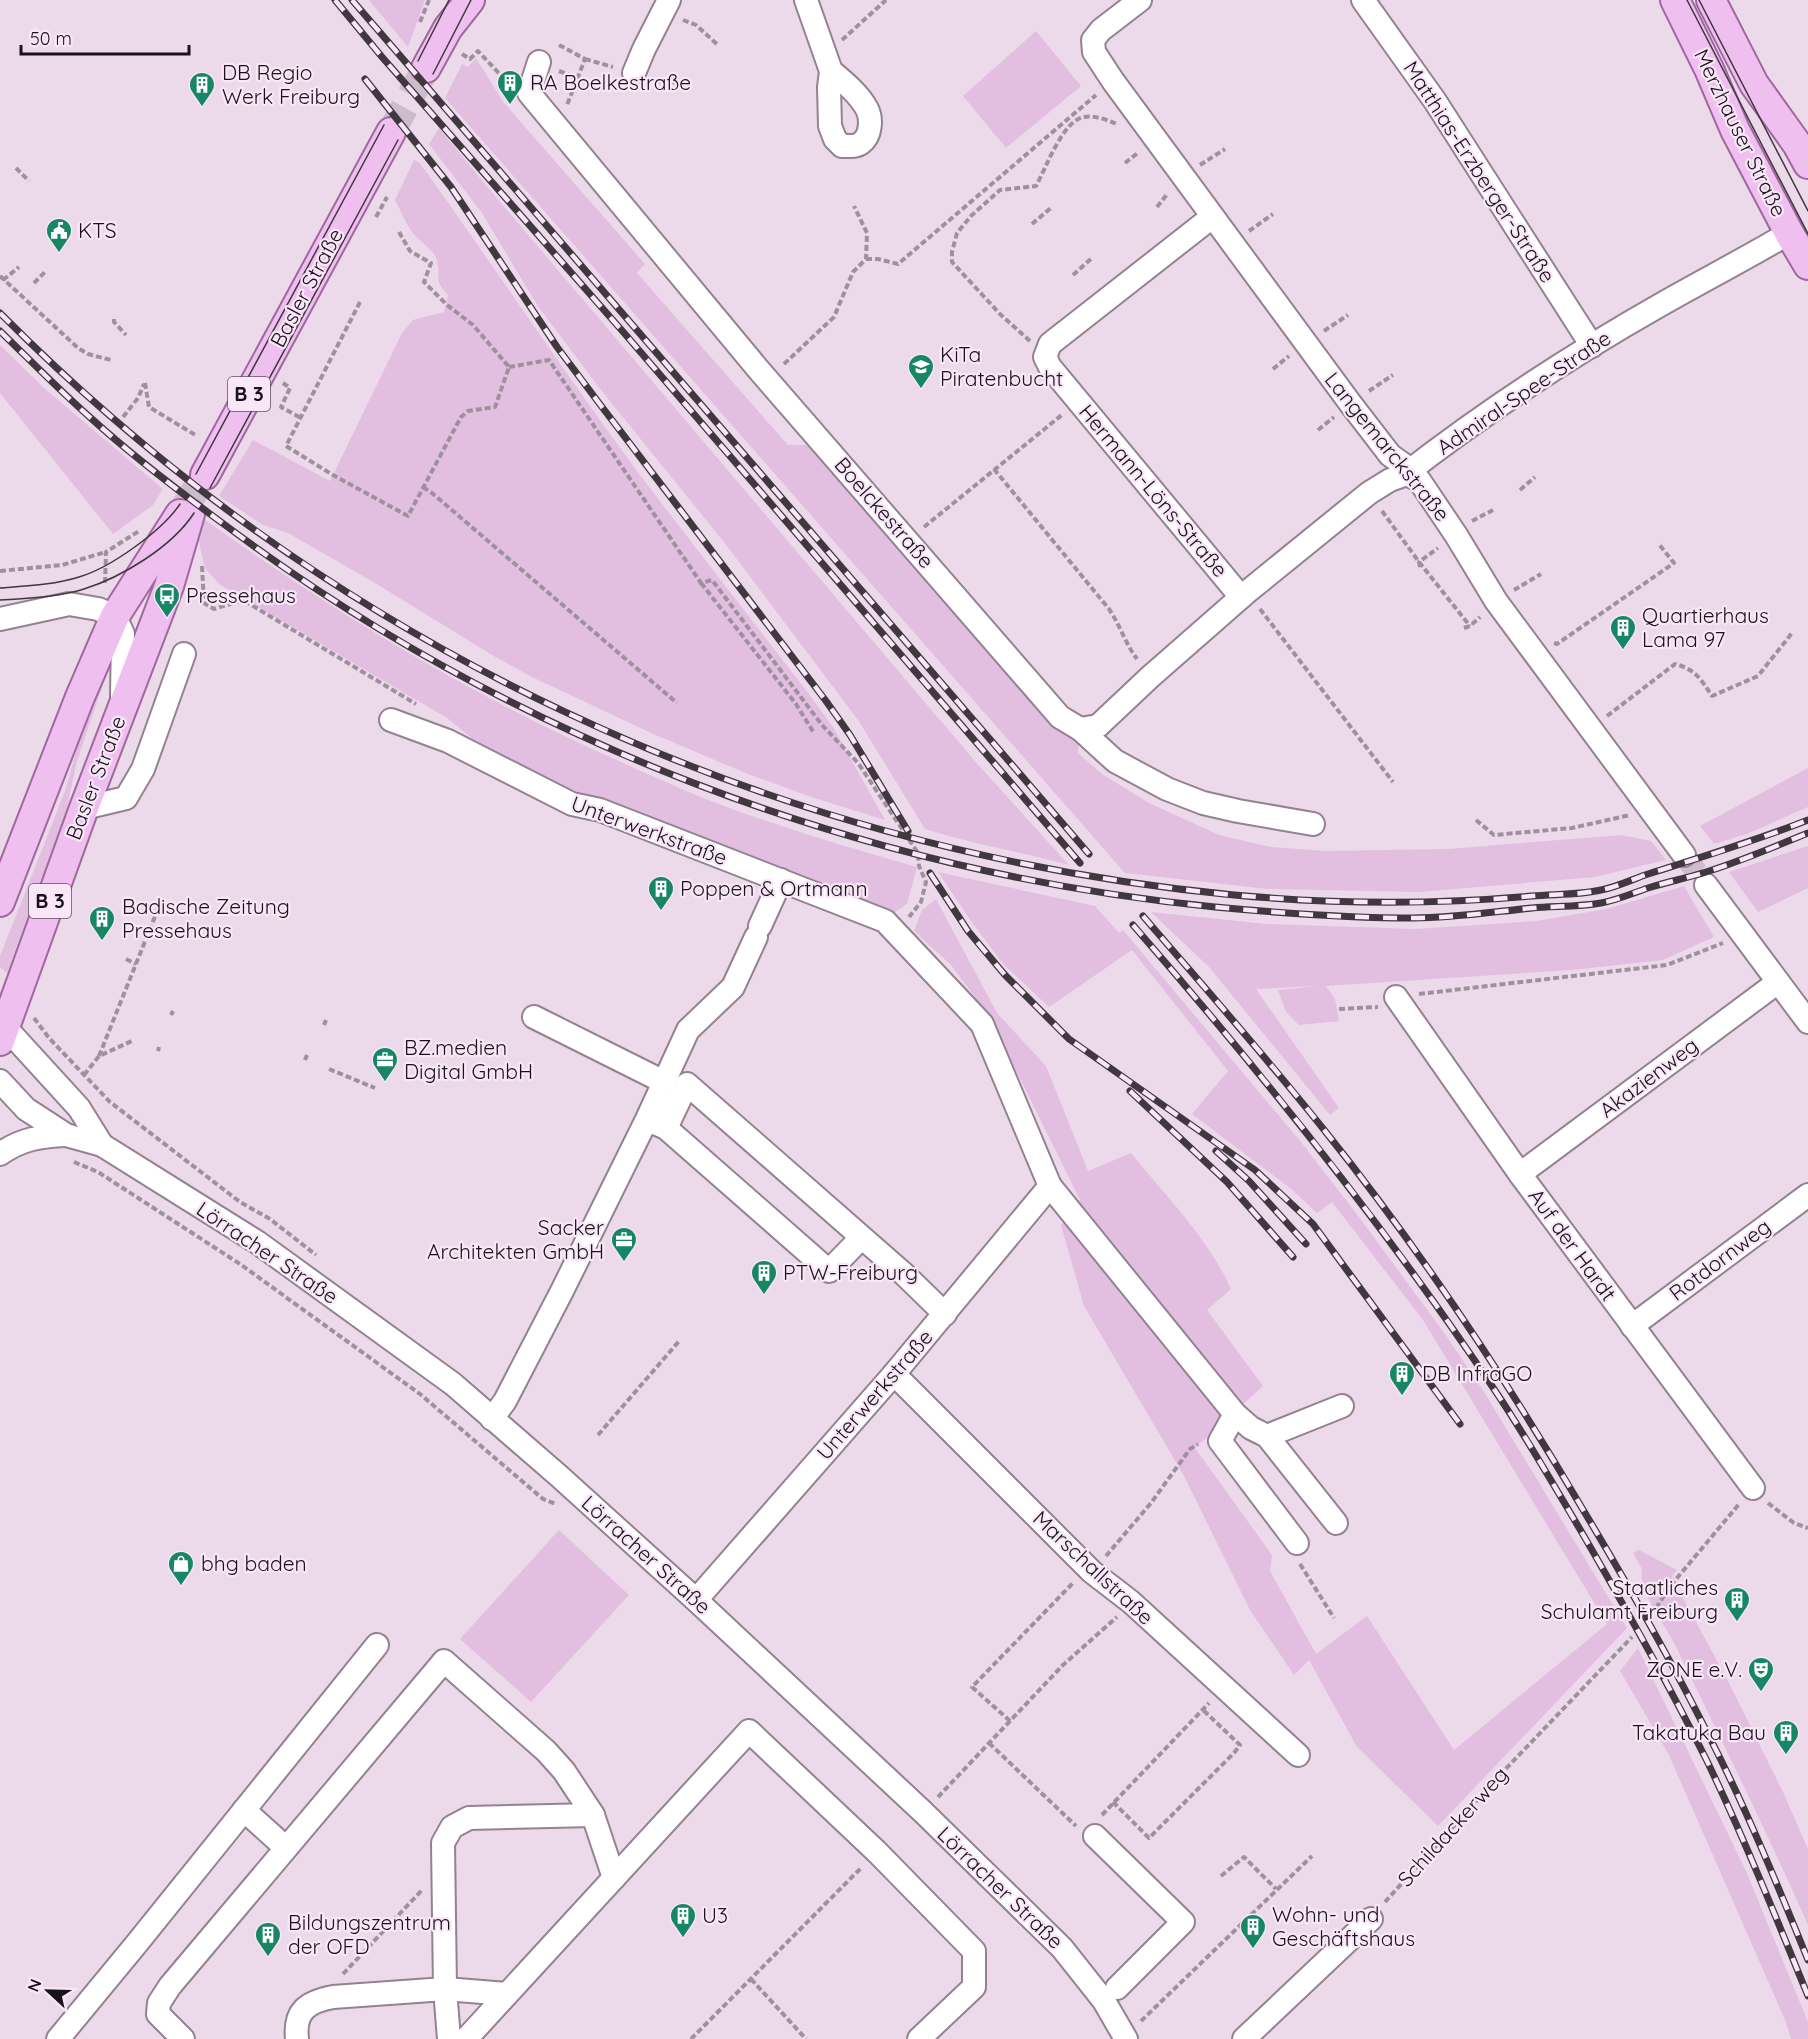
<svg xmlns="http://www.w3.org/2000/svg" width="1808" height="2039" font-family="Quicksand,sans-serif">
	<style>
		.green { fill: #e2bfe1 }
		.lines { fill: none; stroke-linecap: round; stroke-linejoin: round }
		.minor-tunnel { stroke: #ccbccc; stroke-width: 22; stroke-dasharray: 22 11; stroke-linecap: butt }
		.major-tunnel { stroke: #ccbccc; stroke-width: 28; stroke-dasharray: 28 14; stroke-linecap: butt }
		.minor-casing { stroke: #938292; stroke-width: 26 }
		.major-casing { stroke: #9e689e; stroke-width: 32 }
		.path { stroke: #9e909d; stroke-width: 4; stroke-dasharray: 6 3; stroke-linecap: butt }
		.minor { stroke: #fff; stroke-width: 22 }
		.major { stroke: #efc0ef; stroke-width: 28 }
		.tram { stroke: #40373f; stroke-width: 1.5 }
		.rail-casing { stroke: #40373f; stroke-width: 7 }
		.rail { stroke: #f9e7f9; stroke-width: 4.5; stroke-dasharray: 14; stroke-linecap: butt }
		.labels { text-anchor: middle; stroke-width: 4.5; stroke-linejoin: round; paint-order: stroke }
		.shield { fill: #f9e7f9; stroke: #5c535c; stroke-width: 1.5 }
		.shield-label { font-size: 20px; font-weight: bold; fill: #191319 }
		.poi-label { font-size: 21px; fill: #191319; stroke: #f9e7f9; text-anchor: start }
		.street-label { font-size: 21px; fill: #191319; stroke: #f9e7f9 }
	</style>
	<rect width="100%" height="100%" fill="#ecdaeb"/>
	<g class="green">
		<path d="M369 0H425L408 47Z"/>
		<path d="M1036 31 1081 86 1006 148 963 96Z"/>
		<path d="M476 58 504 103 645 264 637 273 788 445H808L900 543 1013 677 1078 743V753L1102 774 1149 803 1219 835 1271 847 1324 851 1448 849 1621 835 1651 841 1666 860 1595 877 1419 892 1267 889 1125 873 445 98 462 64 468 67Z"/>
		<path d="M439 128 495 196 974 760 1069 865C1022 852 972 844 925 829L858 720 727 546 601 390 537 305 482 213 429 144Z"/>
		<path d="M414 160 420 163C493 265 562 370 637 471 694 546 752 620 809 694L833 727 885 820 811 797 748 774 651 733 532 677 497 658 375 583 288 533 263 525 219 496 253 440 330 481 402 333 413 320 444 312 448 295C433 280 441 278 437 261 433 246 417 242 410 229 404 220 400 209 395 200Z"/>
		<path d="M0 345 44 388 163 489 153 505 113 534 0 393Z"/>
		<path d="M204 519C336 614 474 697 623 763 657 778 691 794 727 807 789 830 853 849 917 867L907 904 891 915 601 804 473 739 447 718 219 584 205 568 200 547 198 532Z"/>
		<path d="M114 652 77 761 67 808 7 973 0 967V956L65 791 87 713Z"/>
		<path d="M1808 768V807L1747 834 1714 844 1700 826Z"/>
		<path d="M1808 846V888L1758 912 1729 872Z"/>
		<path d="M938 872 1095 906 1119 933 1123 930 1301 1142 1356 1213 1445 1334 1484 1392 1627 1628 1438 1826 1357 1747 1309 1660 1294 1675 1250 1610 1183 1474 1084 1306 1061 1225 1080 1200 989 1016 951 965 914 931 922 910 936 899 997 1013 1046 1066 1088 1171 1131 1153C1165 1195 1209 1239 1231 1289L1207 1310 1263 1386 1195 1448 1272 1555 1270 1571 1316 1654 1367 1616 1454 1750 1607 1624 1423 1320 1332 1202 1317 1213 1290 1188 1192 1114 1228 1071 1132 950 1049 1007 1004 965 973 924Z"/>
		<path d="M1684 886 1714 937 1663 960 1572 970 1326 986 1335 999 1339 1021 1299 1025 1286 1012 1278 990 1317 986 1256 989 1339 1108 1330 1115 1209 967 1151 912 1267 924 1415 929 1536 921 1606 909Z"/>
		<path d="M559 1530 629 1595 531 1702 460 1639Z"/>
		<path d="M1639 1550 1677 1570 1672 1576 1676 1585 1729 1683 1783 1792 1808 1849V1925C1766 1830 1720 1737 1674 1643 1665 1624 1637 1589 1642 1569L1633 1553Z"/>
		<path d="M1638 1648 1746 1871 1808 2022V2039H1791L1785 2020 1668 1753 1620 1671Z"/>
	</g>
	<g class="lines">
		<path class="minor-tunnel" d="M1684 855 1706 885"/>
		<g class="major-tunnel">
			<path d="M391 132 426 68"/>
			<path d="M183 510 205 475"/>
		</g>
		<defs>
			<g id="minor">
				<path d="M806 0 831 71 829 87 830 126 835 139 842 146C848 146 856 147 861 143 871 136 872 119 867 109 859 94 843 81 831 71"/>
				<path d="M1140 0 1101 30 1093 40 1094 52 1113 81 1350 403 1390 455 1404 465 1411 476 1419 480 1456 535 1496 601 1684 855"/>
				<path d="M1363 0 1435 101 1592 346"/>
				<path d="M539 62 529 93 758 369 1060 717 1080 729 1115 761 1167 789 1203 803 1238 811 1313 824"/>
				<path d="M634 73 644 49 669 0"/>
				<path d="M1212 217 1050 344 1045 357 1050 367 1241 597"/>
				<path d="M0 619 69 604 98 609 115 616 123 634 122 696"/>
				<path d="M391 720 448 741 572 804 600 810 885 921 982 1024 1050 1186 1235 1414 1251 1428 1267 1436 1336 1523"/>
				<path d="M1080 729 1098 726 1150 677 1247 592 1369 493 1390 480 1404 475C1485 412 1572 355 1662 304 1704 280 1747 258 1789 233"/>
				<path d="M84 808 126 798 143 769 184 654"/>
				<path d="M1706 885 1808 1022"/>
				<path d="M760 926 781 880"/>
				<path d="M1396 997 1520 1174 1753 1488"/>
				<path d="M534 1017 664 1082"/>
				<path d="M5 1027 79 1108 102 1145"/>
				<path d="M0 1081 26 1109 66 1135 102 1145 257 1242 453 1384 559 1476 696 1600 923 1812 1062 1948 1104 2001 1126 2039"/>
				<path d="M652 1122 666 1128 829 1271 861 1238"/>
				<path d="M666 1128 687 1084 905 1275 945 1314"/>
				<path d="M0 1154C21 1139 41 1136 66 1135"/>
				<path d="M1520 1174 1778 982"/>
				<path d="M1632 1326 1808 1195"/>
				<path d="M894 1374 1092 1572 1131 1602 1298 1755"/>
				<path d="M1235 1414 1220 1441 1297 1543"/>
				<path d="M492 1419 505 1401 562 1291 647 1119 688 1030 733 987 756 937"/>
				<path d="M1267 1436 1342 1406"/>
				<path d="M696 1600 894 1374 1050 1186"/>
				<path d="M244 1810 286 1848"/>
				<path d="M1095 1836 1183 1922 1117 1988"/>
				<path d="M58 2039 138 1942 377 1645"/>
				<path d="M183 2039 158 2014 159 2003 170 1986 444 1661 546 1751 564 1771 593 1815"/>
				<path d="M297 2039C294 2011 307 2002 333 1997L445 1989 507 1994"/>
				<path d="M449 2039 445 1989 443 1843 452 1827 469 1818 593 1815 614 1878"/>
				<path d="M466 2039 749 1731 877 1852 974 1951V1987L919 2039"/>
				<path d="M1244 2039 1371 1919"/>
			</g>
			<g id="major">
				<path d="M1675 0 1709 69 1735 130 1789 233 1808 265"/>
				<path d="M1711 0 1754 84 1797 144 1808 164"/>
				<path d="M426 68 448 28 470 0"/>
				<path d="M205 475 391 132"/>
				<path d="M0 902 80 697 115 616 180 514"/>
				<path d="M0 1041 84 808 169 586 190 514"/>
			</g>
		</defs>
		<use href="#minor" class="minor-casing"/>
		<use href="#major" class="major-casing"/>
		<g class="path">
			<path d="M683 20 696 25 719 46"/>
			<path d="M420 22 429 0"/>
			<path d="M842 40 886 0"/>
			<path d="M559 45 585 59 567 105"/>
			<path d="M462 54 470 59 478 51 509 84"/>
			<path d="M585 59 613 67"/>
			<path d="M559 71 578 78"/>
			<path d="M654 81 680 83"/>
			<path d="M1125 163 1139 152"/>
			<path d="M1200 165 1225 149"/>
			<path d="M16 168 29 181"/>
			<path d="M1157 207 1168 193"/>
			<path d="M376 217 387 197"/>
			<path d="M1032 224 1052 207"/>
			<path d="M1249 231 1273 214"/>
			<path d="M399 232 410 251 431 263 424 282 447 305 473 325 509 367"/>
			<path d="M866 259H878L898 264 1096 95"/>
			<path d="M1073 275 1093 257"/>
			<path d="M0 276 78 348 88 354 111 360"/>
			<path d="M3 280 19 267"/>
			<path d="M34 283 45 272"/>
			<path d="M360 302 286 446 333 475 408 516 461 417 468 411 495 407 509 367"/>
			<path d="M114 319V322L126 335"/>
			<path d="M1324 331 1348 315"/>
			<path d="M1030 341 1000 314 952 262V252L957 233 971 216 1000 190 1036 186C1046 168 1063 120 1084 117 1095 115 1107 120 1117 124"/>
			<path d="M784 364 834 317 853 272 866 259 867 233 854 206"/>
			<path d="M509 367 549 360 701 583 712 580 822 725 858 763 918 853 919 866 926 882 921 902 909 917"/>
			<path d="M1273 369 1289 356"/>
			<path d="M145 383 149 407 197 436"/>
			<path d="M283 383 290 388 281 407 301 418"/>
			<path d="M1369 391 1393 375"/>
			<path d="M123 417 138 398 144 384"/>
			<path d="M1318 430 1334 417"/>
			<path d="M994 469 1109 609C1120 625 1125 643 1137 659"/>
			<path d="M423 487 432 493 677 703"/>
			<path d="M1520 490 1535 477"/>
			<path d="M1382 511 1419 562 1470 626"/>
			<path d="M1472 521 1493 510"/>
			<path d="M924 527 1063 414"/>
			<path d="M202 566 204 603 214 609 243 600 416 704"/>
			<path d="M1420 567 1419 562 1438 548"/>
			<path d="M0 571 62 565 106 552"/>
			<path d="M105 583 106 552 139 531"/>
			<path d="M701 583 796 704 814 733"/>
			<path d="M1514 590 1541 574"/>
			<path d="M1260 609 1393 782"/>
			<path d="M1464 628 1470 626 1480 617"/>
			<path d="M1554 643 1557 644 1674 563 1658 543"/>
			<path d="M1607 716 1675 664C1695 669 1701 679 1712 696L1758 676 1792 633"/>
			<path d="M1476 820 1494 835 1572 828 1630 815"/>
			<path d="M126 959 136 964"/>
			<path d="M1419 994 1667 965 1723 943"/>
			<path d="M1339 1009 1378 1007"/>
			<path d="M171 1015 173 1011"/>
			<path d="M34 1018 49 1038 110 1102 240 1202 270 1219 316 1255"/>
			<path d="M324 1025 326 1020"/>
			<path d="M158 1051 159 1047"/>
			<path d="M99 1056 158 909"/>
			<path d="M305 1060 307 1055"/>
			<path d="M329 1069 375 1088"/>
			<path d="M84 1075 99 1056 132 1041"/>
			<path d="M74 1162 98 1172 240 1264 420 1394 543 1499 556 1504"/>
			<path d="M598 1435 680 1340"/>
			<path d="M1768 1503 1794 1523 1808 1528"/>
			<path d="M1106 1556 1151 1503 1190 1449 1198 1444"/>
			<path d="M1300 1564 1334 1618"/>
			<path d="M1656 1608 1672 1584 1740 1503"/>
			<path d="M1010 1721 972 1687 1073 1583"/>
			<path d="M989 1743 1076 1826"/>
			<path d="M938 1797 1063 1665 1117 1617"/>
			<path d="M1113 1802 1149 1838 1234 1753 1240 1745 1202 1709"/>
			<path d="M1102 1815 1209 1703"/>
			<path d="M1221 1876 1244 1857 1276 1889"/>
			<path d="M1385 1902 1497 1778 1632 1637"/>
			<path d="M343 1974 422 1890"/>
			<path d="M751 1979 806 2039"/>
			<path d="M1141 2021 1312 1856"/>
			<path d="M691 2039 862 1867"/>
		</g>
		<use href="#minor" class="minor"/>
		<use href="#major" class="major"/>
		<g class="tram">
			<path d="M1687 0 1808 234"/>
			<path d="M1699 0 1808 211"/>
			<path d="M418 61 449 0"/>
			<path d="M433 74 471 0"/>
			<path d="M196 474 384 125"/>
			<path d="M210 488 398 140"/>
			<path d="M0 588C26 586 54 585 79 577 110 568 162 531 180 504"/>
			<path d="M0 600C22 599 63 596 84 589 122 577 172 547 194 513"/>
		</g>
		<defs>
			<g id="rail">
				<path d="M335 0 382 57 625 334 1080 863"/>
				<path d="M352 0 1089 854"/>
				<path d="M365 79 451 187 557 347 599 403 826 701 850 735 908 831"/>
				<path d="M0 313C332 647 766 850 1234 895 1333 904 1432 905 1532 896 1554 894 1579 895 1601 890 1617 887 1633 879 1648 874 1702 857 1755 841 1808 820"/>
				<path d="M0 331C31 361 61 392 93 420 135 458 180 492 225 525 512 739 858 872 1215 907 1280 913 1347 918 1413 918 1453 918 1492 912 1532 908 1555 906 1578 907 1601 903 1617 900 1633 893 1648 888 1667 882 1687 878 1706 872 1741 861 1774 847 1808 833"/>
				<path d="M930 873 968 931 1005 975 1069 1039 1255 1170 1313 1224 1460 1424"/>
				<path d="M1143 916C1204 987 1267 1058 1325 1131 1421 1251 1507 1380 1585 1513 1630 1588 1673 1664 1712 1742 1748 1813 1778 1886 1808 1960"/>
				<path d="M1133 925C1262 1073 1385 1226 1494 1389 1525 1435 1553 1484 1581 1531 1625 1607 1668 1683 1707 1761 1744 1838 1776 1917 1808 1996"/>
				<path d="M1130 1091 1227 1182 1293 1257"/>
				<path d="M1216 1151 1249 1181 1306 1244"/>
			</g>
		</defs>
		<use href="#rail" class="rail-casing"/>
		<use href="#rail" class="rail"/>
	</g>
	<defs>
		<symbol id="building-pin" viewBox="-11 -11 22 30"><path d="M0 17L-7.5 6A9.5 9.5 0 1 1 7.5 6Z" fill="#178664" stroke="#f9e7f9"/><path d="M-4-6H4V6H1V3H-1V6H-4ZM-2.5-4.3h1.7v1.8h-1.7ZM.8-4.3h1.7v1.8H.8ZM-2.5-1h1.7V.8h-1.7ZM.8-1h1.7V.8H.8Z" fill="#fff"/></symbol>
		<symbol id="civic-pin" viewBox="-11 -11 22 30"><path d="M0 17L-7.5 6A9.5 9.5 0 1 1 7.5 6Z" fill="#178664" stroke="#f9e7f9"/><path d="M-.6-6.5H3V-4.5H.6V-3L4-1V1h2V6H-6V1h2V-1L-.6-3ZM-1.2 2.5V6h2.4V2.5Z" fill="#fff"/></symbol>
		<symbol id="school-pin" viewBox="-11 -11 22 30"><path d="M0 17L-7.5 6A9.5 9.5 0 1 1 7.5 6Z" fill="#178664" stroke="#f9e7f9"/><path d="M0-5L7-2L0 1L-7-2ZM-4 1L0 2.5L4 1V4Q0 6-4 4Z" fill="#fff"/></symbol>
		<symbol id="bus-pin" viewBox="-11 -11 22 30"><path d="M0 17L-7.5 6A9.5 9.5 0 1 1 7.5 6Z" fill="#178664" stroke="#f9e7f9"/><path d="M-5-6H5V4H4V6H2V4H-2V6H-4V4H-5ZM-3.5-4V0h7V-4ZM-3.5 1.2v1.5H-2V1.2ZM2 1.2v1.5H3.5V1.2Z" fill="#fff"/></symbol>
		<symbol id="office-pin" viewBox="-11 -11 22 30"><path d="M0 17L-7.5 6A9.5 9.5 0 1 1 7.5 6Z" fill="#178664" stroke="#f9e7f9"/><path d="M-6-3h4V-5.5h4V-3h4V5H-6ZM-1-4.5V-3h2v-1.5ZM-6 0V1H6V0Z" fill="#fff"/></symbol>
		<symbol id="shop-pin" viewBox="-11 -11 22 30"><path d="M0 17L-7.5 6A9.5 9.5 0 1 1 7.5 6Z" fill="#178664" stroke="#f9e7f9"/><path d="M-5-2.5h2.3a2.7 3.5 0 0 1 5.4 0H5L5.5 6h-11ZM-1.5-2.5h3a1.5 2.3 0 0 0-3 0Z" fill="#fff"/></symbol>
		<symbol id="theatre-pin" viewBox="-11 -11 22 30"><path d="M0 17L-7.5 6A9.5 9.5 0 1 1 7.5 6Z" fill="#178664" stroke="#f9e7f9"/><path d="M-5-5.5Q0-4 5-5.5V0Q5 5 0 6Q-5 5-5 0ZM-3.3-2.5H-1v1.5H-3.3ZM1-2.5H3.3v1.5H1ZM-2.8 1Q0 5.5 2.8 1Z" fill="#fff"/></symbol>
	</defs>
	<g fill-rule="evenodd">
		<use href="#building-pin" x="495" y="68" width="30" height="40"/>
		<use href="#building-pin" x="187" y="70" width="30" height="40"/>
		<use href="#civic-pin" x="44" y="216" width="30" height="40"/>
		<use href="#school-pin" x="906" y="352" width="30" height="40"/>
		<use href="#bus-pin" x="152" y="581" width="30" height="40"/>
		<use href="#building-pin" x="1608" y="613" width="30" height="40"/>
		<use href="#building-pin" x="646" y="874" width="30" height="40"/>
		<use href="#building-pin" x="87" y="904" width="30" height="40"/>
		<use href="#office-pin" x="370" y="1045" width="30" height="40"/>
		<use href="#office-pin" x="609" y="1225" width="30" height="40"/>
		<use href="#building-pin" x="749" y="1258" width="30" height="40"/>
		<use href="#building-pin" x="1387" y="1359" width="30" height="40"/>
		<use href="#shop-pin" x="166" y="1549" width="30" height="40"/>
		<use href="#building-pin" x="1722" y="1585" width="30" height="40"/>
		<use href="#theatre-pin" x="1746" y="1655" width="30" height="40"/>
		<use href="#building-pin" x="1771" y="1718" width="30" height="40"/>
		<use href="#building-pin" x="668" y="1901" width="30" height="40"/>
		<use href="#building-pin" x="1238" y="1912" width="30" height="40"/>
		<use href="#building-pin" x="253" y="1920" width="30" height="40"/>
	</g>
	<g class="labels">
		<g class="shield">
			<rect x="228" y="377" width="42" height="34" rx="4.5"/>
			<rect x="29" y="884" width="42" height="34" rx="4.5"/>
		</g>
		<g class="shield-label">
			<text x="249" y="401">B 3</text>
			<text x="50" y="908">B 3</text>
		</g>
		<g class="poi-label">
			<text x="222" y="80">DB Regio<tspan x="222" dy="24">Werk Freiburg</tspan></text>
			<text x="530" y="90">RA Boelkestraße</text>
			<text x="78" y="238">KTS</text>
			<text x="940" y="362">KiTa<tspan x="940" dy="24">Piratenbucht</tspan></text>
			<text x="186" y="603">Pressehaus</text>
			<text x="1642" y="623">Quartierhaus<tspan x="1642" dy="24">Lama 97</tspan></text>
			<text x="680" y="896">Poppen &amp; Ortmann</text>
			<text x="122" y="914">Badische Zeitung<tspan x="122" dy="24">Pressehaus</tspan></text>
			<text x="404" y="1055">BZ.medien<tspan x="404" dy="24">Digital GmbH</tspan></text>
			<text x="604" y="1235" text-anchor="end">Sacker<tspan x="604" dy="24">Architekten GmbH</tspan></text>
			<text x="783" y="1280">PTW-Freiburg</text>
			<text x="1422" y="1381">DB InfraGO</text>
			<text x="201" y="1571">bhg baden</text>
			<text x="1718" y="1595" text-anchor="end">Staatliches<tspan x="1718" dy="24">Schulamt Freiburg</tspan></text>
			<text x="1742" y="1677" text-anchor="end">ZONE e.V.</text>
			<text x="1766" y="1740" text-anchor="end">Takatuka Bau</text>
			<text x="1272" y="1922">Wohn- und<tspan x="1272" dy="24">Geschäftshaus</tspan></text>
			<text x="702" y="1923">U3</text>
			<text x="288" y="1930">Bildungszentrum<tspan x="288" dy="24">der OFD</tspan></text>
		</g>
		<g class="street-label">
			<text transform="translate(1740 133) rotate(64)" y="7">Merzhauser Straße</text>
			<text transform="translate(1479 172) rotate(57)" y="7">Matthias-Erzberger-Straße</text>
			<text transform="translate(307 288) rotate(-62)" y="7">Basler Straße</text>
			<text transform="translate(1524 393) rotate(-34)" y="7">Admiral-Spee-Straße</text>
			<text transform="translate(1387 447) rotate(51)" y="7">Langemarckstraße</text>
			<text transform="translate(1153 491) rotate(50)" y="7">Hermann-Löns-Straße</text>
			<text transform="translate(884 513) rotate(49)" y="7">Boelckestraße</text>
			<text transform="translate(96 778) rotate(-69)" y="7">Basler Straße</text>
			<text transform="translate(649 831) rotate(20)" y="7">Unterwerkstraße</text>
			<text transform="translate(1649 1078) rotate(-37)" y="7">Akazienweg</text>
			<text transform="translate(1572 1245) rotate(54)" y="7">Auf der Hardt</text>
			<text transform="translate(267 1253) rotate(34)" y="7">Lörracher Straße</text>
			<text transform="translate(1720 1260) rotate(-37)" y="7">Rotdornweg</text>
			<text transform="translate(875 1395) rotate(-49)" y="7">Unterwerkstraße</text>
			<text transform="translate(646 1555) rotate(42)" y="7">Lörracher Straße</text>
			<text transform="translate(1093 1568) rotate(43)" y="7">Marschallstraße</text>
			<text transform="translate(1453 1827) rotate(-48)" y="7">Schildackerweg</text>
			<text transform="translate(1000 1888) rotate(44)" y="7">Lörracher Straße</text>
		</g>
	</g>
	<g transform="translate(48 1991) rotate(292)" stroke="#f9e7f9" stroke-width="4.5" paint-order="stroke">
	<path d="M0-4.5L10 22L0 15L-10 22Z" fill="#191319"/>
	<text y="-9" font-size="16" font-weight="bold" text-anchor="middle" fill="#191319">N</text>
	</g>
	<path d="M21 45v9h168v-9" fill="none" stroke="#191319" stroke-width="3"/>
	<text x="30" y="45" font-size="18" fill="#191319" stroke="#f9e7f9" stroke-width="4.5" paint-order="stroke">50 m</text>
</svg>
